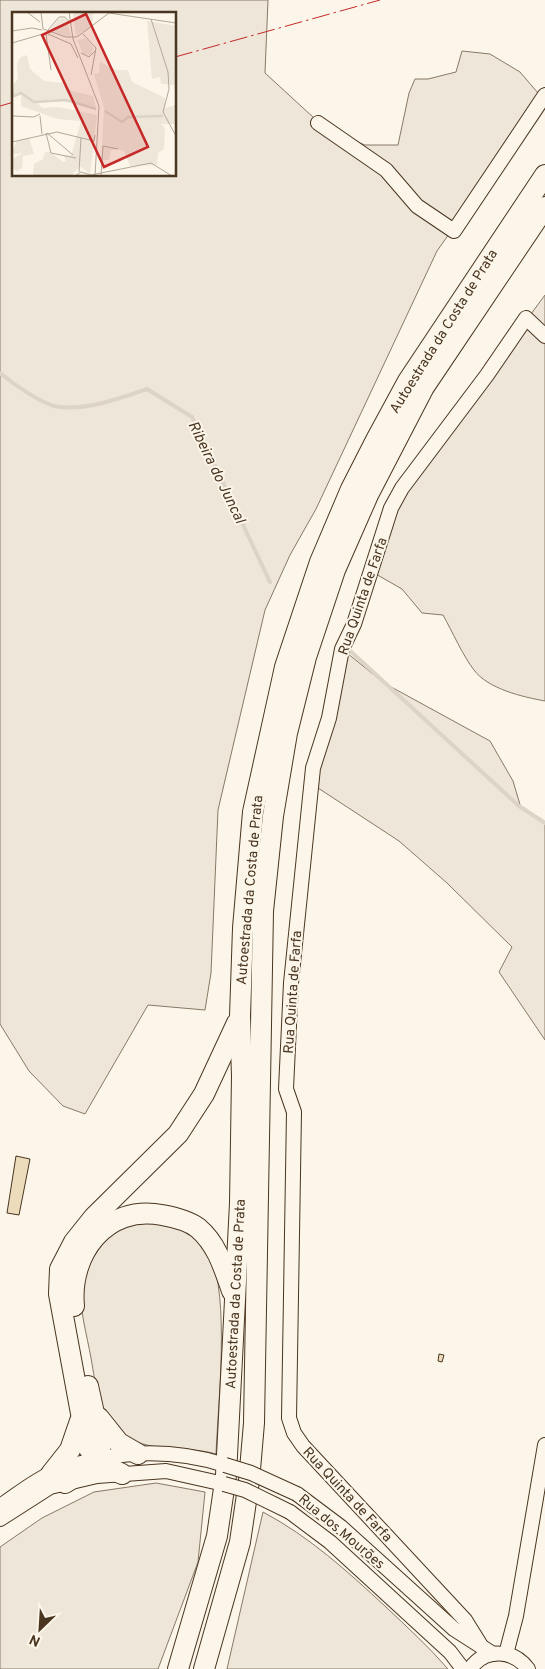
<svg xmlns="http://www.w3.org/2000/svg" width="545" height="1669" font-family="Overpass,sans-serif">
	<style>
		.green { fill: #ede6d9; stroke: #887966; fill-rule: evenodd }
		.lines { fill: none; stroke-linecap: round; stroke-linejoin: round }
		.stream { stroke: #dcd4c6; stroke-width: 4 }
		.building { fill: #ecdcbc; stroke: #4a3520 }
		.minor-casing { stroke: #4a3520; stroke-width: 16 }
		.highway-casing { stroke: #4a3520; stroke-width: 22 }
		.minor { stroke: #fbf6e9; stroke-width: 14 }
		.highway { stroke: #fbf6e9; stroke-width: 20 }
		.minor-bridge-casing { stroke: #4a3520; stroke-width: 16; stroke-linecap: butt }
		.minor-bridge { stroke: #fbf6e9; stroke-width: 14 }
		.power { stroke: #c62828; stroke-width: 1; stroke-dasharray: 18 4 2.5 4; stroke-linecap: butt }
		.labels { text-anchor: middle; stroke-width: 4; stroke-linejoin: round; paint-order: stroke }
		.street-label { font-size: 14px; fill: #4a3520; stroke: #fbf6e9 }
		.water-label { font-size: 15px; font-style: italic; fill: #4a3520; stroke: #fbf6e9 }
		.inset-river { fill: none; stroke: #dcd4c6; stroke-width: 2.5 }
		.inset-road { fill: none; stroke: #b4a999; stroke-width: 1 }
		.view { fill: #c62828; fill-opacity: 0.15; stroke: #c62828; stroke-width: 2.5 }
		.inset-edge { fill: none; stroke: #4a3520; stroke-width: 2.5 }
	</style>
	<rect width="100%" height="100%" fill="#fbf6e9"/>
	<g class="green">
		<path d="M0 0H268L265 73 326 129 365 145H398L409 93 415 79H428L456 72 462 51 490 54 520 72 538 93 522 131 437 251 316 509 290 555 265 610 218 810 211 973 205 1010 148 1005 85 1114 63 1106 29 1071 0 1024ZM14 14H175V175H14Z"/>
		<path d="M545 295V701C523 697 488 689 474 670 463 656 452 631 443 615L422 613 402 589 374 573 398 503 477 387Z"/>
		<path d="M347 653 384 683 490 741 513 781 521 808 545 824V1040L499 972 512 947 447 883 399 841 315 786Z"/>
		<path d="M157 1220C178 1226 199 1234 210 1255 230 1297 218 1404 216 1454 186 1445 147 1454 121 1433 97 1414 96 1385 91 1358 87 1335 79 1309 81 1286 82 1264 100 1239 120 1229 131 1224 145 1222 157 1220Z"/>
		<path d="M156 1483 205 1492 198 1562 158 1669H0V1547L42 1518 94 1492Z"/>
		<path d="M263 1512C310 1537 347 1571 386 1607 407 1627 429 1647 448 1669H227Z"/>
	</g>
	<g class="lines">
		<g class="stream">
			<path d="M0 373C12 383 44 406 60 407 88 410 121 398 147 389L192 417 270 582"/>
			<path d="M347 648 519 806 545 823"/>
		</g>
	</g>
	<g class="building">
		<path d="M16 1156 30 1159 19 1215 7 1213Z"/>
		<path d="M439 1354 444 1355 442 1362 438 1361Z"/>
	</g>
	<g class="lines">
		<defs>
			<g id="minor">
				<path d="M318 123 386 170 417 206 454 231 545 95"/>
				<path d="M297 1494 341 1527 454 1629 493 1654"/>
				<path d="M0 1506C17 1495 33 1481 52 1473 108 1450 168 1447 225 1465"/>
				<path d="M290 1512 330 1542 450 1652 463 1669"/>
				<path d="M0 1519 50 1487 97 1476 166 1471 224 1484"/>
				<path d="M483 1649 465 1620 303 1446 294 1433 289 1418 294 1112 286 1089 291 983 313 768 329 718 342 649 354 624 391 508 402 488 487 375 526 318 545 336"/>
				<path d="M506 1654 516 1616 545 1445"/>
				<path d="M470 1669C485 1648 513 1649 528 1669"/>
			</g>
			<g id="highway">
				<path d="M74 1306C69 1254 106 1204 162 1215 173 1217 189 1221 198 1228 217 1244 224 1268 232 1291"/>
				<path d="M99 1418 119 1443 138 1454"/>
				<path d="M51 1474 70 1450 80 1421"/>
				<path d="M122 1474 102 1464 87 1446 59 1294 60 1269 74 1242 94 1217 178 1134 204 1094 237 1023"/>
				<path d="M65 1483 92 1466 101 1445 88 1386"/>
				<path d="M178 1669 217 1536 226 1475 240 1203 242 1076 240 1016 243 928 253 812 285 667 320 562 351 489 376 440 408 381 545 175"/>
				<path d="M204 1669 240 1542 249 1481 254 1423 263 911 273 816 287 733 306 657 335 570 368 495 424 387 545 207"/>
			</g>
		</defs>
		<use href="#minor" class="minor-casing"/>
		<use href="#highway" class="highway-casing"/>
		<use href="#minor" class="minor"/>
		<use href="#highway" class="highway"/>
		<defs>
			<g id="minor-bridge">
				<path d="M225 1465 251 1473 297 1494"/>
				<path d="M224 1484 245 1490 290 1512"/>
			</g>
		</defs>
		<use href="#minor-bridge" class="minor-bridge-casing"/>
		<use href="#minor-bridge" class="minor-bridge"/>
		<g class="power">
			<path d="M175 57 380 0"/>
			<path d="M0 106 14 102"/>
		</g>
	</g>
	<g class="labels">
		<g class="street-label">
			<text transform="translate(443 331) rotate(-58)" y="5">Autoestrada da Costa de Prata</text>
			<text transform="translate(362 596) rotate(-71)" y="5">Rua Quinta de Farfa</text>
			<text transform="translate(249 890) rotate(-85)" y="5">Autoestrada da Costa de Prata</text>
			<text transform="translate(292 992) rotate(-86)" y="5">Rua Quinta de Farfa</text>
			<text transform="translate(235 1294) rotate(-87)" y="5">Autoestrada da Costa de Prata</text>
			<text transform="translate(348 1494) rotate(47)" y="5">Rua Quinta de Farfa</text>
			<text transform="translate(342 1531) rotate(40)" y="5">Rua dos Mourões</text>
		</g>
		<g class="water-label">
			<text transform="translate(217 472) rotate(64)" y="5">Ribeira do Juncal</text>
		</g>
	</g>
	<g transform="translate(12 12)">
		<rect width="164" height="164" fill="#fbf6e9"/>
		<path d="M61 0H85L80 3 81 8 76 16 64 24ZM52 6 55 9 59 25 38 19 46 7ZM135 9 164 14V80L162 73 149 72 148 65 140 67ZM73 26 82 36 78 44 71 42 65 28ZM15 43 18 57 32 69 51 71 60 79 81 84 84 96 52 89 26 91 30 96 46 95 85 103 78 162 68 154 59 164H23L21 161 22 152 31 147 33 140H38L51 150 54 149 52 143 59 144 69 109 45 107 9 94V83L2 85 0 74 6 67 5 51 9 45ZM88 50 104 58H116L120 70 153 86V96L164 93V112H149L153 116 152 137 146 141 145 153 118 154 112 139 105 137 99 138 97 148H89L92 96 82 62 87 61ZM17 126 22 142 11 144 10 156 5 159 0 156V147L11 141 0 142V139L5 129Z" fill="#ede6d9"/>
		<path class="inset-river" d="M0 79 2 84 9 81 22 90 54 88 84 97M93 99 110 110 116 105 151 104"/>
		<path class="inset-road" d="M15 0 28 10M29 0 31 17M57 0 61 27 87 94 83 164M139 7 156 60 157 77 151 100 164 124M31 17 54 25H65L97 1 164 11M36 18 47 5H53L57 10M0 19 20 16 30 18M34 22 39 58M36 22 59 32 66 46M71 22 84 36 79 63M0 31 31 22M69 41 77 45 83 39M0 83V107M1 104 22 105 28 102M28 104 30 122M34 121 39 141 64 146M35 121 61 143M0 130 45 120 82 129 83 123M67 160 69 126M63 164 69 160 79 163 139 151 160 164M89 164 91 134 106 137"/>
		<path class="view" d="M74 2 136 135 92 155 30 23Z"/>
		<rect width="164" height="164" class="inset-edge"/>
	</g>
	<g transform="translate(40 1629) rotate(205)" stroke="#fbf6e9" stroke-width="4" paint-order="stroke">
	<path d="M0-4L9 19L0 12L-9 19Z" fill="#4a3520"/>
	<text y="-8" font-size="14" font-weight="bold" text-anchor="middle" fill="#4a3520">N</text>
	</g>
</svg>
